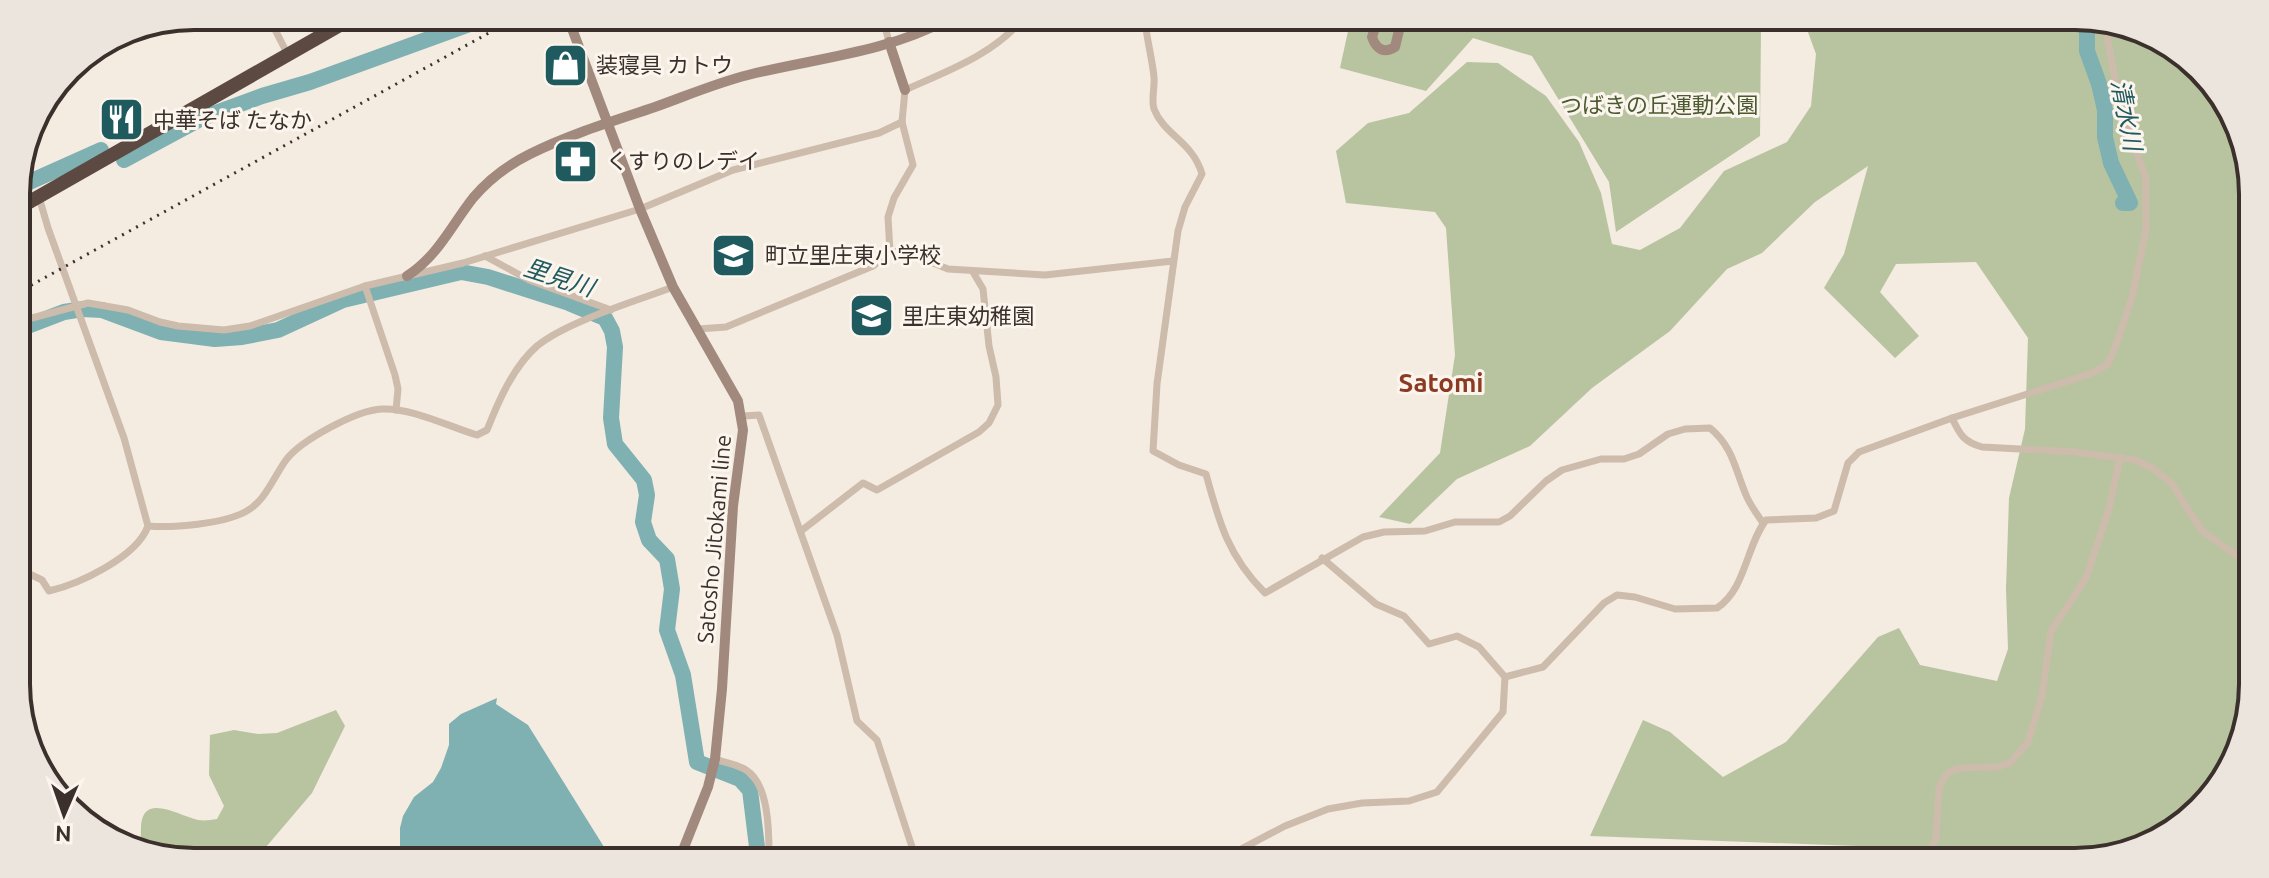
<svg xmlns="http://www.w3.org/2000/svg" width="2269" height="878" font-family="Ubuntu,'Noto Sans JP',sans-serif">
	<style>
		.green { fill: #b8c4a0 }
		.water { fill: #7fb0b2 }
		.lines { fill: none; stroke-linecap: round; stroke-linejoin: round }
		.river { stroke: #7fb0b2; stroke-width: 16 }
		.street { stroke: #cdbbac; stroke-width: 7 }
		.secondary { stroke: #a18a7d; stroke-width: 10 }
		.highway { stroke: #5c4a42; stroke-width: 14 }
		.rail { stroke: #3b302b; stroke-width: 3; stroke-dasharray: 2 6; stroke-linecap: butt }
		.labels { text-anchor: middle; stroke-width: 6; stroke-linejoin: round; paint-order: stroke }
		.poi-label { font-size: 22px; fill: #3b302b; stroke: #fbf5ee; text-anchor: start }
		.park-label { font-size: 22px; fill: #4a5a2e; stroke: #fbf5ee }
		.street-label { font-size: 22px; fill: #3b302b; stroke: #fbf5ee }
		.water-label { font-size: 24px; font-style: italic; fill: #1f5a5e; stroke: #fbf5ee }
		.quarter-label { font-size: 26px; font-weight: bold; fill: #8c3b22; stroke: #fbf5ee }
		.rim { fill: none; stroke: #3b302b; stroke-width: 4 }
	</style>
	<rect width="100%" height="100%" fill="#f4ebe1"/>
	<g class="green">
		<path d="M1350 22 1761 24 1760 136 1616 232 1609 182 1532 56 1473 38 1426 91 1340 68Z"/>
		<path d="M1805 24 2099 25 2137 38 2151 39 2216 85 2251 170 2243 742 2183 826 2087 862 1960 861 1963 850 1590 836 1643 720 1670 732 1723 777 1786 742 1878 637 1899 628 1920 665 1997 681 2008 649 2006 589 2009 498 2025 429 2028 338 1976 262 1896 264 1880 292 1919 336 1895 358 1824 288 1844 254 1868 166 1815 202 1762 253 1727 269 1670 331 1592 388 1530 446 1457 479 1410 524 1379 517 1440 453 1455 355 1446 228 1435 212 1346 203 1336 151 1368 123 1409 113 1467 62 1498 63 1546 96 1579 142 1601 193 1612 244 1640 250 1680 228 1724 171 1787 142 1811 106 1816 54Z"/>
		<path d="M336 710 345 726 312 793 266 847 237 853 145 852C139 845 141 837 141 828 142 791 179 816 198 820 204 821 211 820 217 819L224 806 209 775 210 735 234 730 258 734 277 733Z"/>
	</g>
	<path class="water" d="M497 698 496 704 528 725 609 855 400 854V828L403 816 414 797 433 782 441 768 449 745V724L461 714Z"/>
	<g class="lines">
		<g class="river">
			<path d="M2087 25V51L2099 84 2105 110V137L2111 163 2130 203H2123"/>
			<path d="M124 160 202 118 262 96 310 82 489 17"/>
			<path d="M16 188 101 150"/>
			<path d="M17 330 64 312 83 309 102 310 161 332 215 339 242 337 278 330 343 300 461 272 488 277 569 303 605 318 612 331 615 347 611 418 615 444 644 480 647 495 643 522 649 540 667 559 672 589 667 630 683 675 697 762 740 779 750 790 758 855"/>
		</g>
		<g class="street">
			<path d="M268 16 288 55"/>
			<path d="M883 19 889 42"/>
			<path d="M1145 21C1147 40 1152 58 1154 77 1155 87 1151 100 1154 109 1164 135 1193 142 1202 174L1185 207 1178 231 1157 384 1153 451 1179 465 1206 474C1219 522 1228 556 1265 593L1363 537 1384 532 1425 531 1455 522H1499L1510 516 1546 481 1562 470 1601 459H1624L1639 454 1668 434 1685 429 1710 428C1733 447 1735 469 1746 495 1750 505 1757 514 1763 523"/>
			<path d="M890 252 888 217 894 198 913 165 902 122 905 90C947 71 991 56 1022 20"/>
			<path d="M485 256 529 280 611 310"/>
			<path d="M365 286 395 375 398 389 396 410"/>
			<path d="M17 322 88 303 128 310 160 322 178 326 224 330 250 326 365 286 463 263 640 209 733 170 879 133 902 122"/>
			<path d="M698 329 726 327 873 266 890 252 903 251 948 269 1045 275 1173 261"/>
			<path d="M743 416 759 415 837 635 857 721 877 740 915 856"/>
			<path d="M1952 418C1960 435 1964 442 1982 447L2076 452 2135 460 2154 469 2172 484 2202 531 2246 562"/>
			<path d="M148 526C174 528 222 524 245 512 265 502 273 478 286 460 301 440 357 410 382 409 413 408 447 426 477 435L487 430C498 402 513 367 537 346 568 321 634 302 673 287"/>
			<path d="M801 531 863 483 877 490 979 432 989 423 998 405 996 377 989 346 983 289 973 272"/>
			<path d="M1322 558 1376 604 1404 616 1429 644 1457 636 1479 647 1505 677"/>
			<path d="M19 569 42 580 49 591C79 584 137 557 148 526L124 438 48 228 39 197"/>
			<path d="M715 759C725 763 737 764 746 770 769 784 769 832 769 855"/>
			<path d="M1224 858 1285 826 1328 809 1362 803 1409 801 1437 792 1503 712 1505 677 1543 667 1604 603 1617 595 1635 597 1675 609 1717 608C1746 589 1746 546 1766 520L1816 518 1834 511 1848 463 1859 452 1952 418 2090 374 2107 365 2115 348 2132 297 2146 230V179L2120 106 2105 25"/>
			<path d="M1925 861 1936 839 1939 788 1944 777 1951 771 1961 768 1997 767 2010 763 2028 742 2042 696 2051 631 2086 578 2109 509 2120 457"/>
		</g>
		<g class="secondary">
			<path d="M568 18 640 209 673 287 738 401 743 430 733 506 722 689 715 759 708 787 681 855"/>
			<path d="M1377 22 1372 37C1376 49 1384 54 1395 47L1401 22"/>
			<path d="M889 42 905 90"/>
			<path d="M407 276C438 256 451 226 473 198 489 179 508 165 530 154 570 134 614 121 655 107 686 96 716 83 748 75 811 59 889 52 946 20"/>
		</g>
		<path class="highway" d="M17 209 354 17"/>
		<path class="rail" d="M17 293 516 18"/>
	</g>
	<defs>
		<symbol id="shop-square" viewBox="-11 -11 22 22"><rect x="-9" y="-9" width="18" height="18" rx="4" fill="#1f5a5e" stroke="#fbf5ee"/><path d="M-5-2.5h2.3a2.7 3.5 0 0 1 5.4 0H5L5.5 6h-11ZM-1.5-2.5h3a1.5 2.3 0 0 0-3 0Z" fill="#fff"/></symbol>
		<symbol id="restaurant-square" viewBox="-11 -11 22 22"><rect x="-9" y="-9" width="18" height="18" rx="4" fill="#1f5a5e" stroke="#fbf5ee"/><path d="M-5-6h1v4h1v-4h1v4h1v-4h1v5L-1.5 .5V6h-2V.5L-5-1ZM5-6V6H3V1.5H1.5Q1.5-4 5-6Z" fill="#fff"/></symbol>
		<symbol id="pharmacy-square" viewBox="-11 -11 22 22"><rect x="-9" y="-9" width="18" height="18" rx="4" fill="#1f5a5e" stroke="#fbf5ee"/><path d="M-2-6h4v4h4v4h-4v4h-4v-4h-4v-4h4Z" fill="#fff"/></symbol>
		<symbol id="school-square" viewBox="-11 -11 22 22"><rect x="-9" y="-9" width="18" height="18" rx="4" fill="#1f5a5e" stroke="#fbf5ee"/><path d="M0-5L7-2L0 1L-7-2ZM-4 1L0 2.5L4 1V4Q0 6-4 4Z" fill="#fff"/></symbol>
	</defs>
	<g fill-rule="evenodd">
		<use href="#shop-square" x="540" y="40" width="51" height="51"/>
		<use href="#restaurant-square" x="96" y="94" width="51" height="51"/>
		<use href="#pharmacy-square" x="550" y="136" width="51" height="51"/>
		<use href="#school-square" x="708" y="230" width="51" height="51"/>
		<use href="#school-square" x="846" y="290" width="51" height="51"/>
	</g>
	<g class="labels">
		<g class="poi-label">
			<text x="596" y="73">装寝具 カトウ</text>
			<text x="153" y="128">中華そば たなか</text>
			<text x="606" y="169">くすりのレデイ</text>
			<text x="765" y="263">町立里庄東小学校</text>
			<text x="902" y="324">里庄東幼稚園</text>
		</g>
		<g class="park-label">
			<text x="1659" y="113">つばきの丘運動公園</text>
		</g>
		<g class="street-label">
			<text transform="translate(714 539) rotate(-85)" y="8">Satosho Jitokami line</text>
		</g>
		<g class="water-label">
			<text transform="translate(2126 115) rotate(79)" y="8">清水川</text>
			<text transform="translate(559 278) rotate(18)" y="8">里見川</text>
		</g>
		<g class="quarter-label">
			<text x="1441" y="392">Satomi</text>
		</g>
	</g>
	<path d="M0 0H2269V878H0ZM194 30H2075A164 164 0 0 1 2239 194V684A164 164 0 0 1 2075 848H194A164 164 0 0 1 30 684V194A164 164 0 0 1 194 30Z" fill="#ece5de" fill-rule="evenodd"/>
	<path class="rim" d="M194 30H2075A164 164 0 0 1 2239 194V684A164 164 0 0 1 2075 848H194A164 164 0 0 1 30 684V194A164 164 0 0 1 194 30Z"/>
	<g transform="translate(64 814) rotate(182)" stroke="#fbf5ee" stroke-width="6" paint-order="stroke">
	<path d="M0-6L14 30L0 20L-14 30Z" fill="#3b302b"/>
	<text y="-12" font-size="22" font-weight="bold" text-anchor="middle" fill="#3b302b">N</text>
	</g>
</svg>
